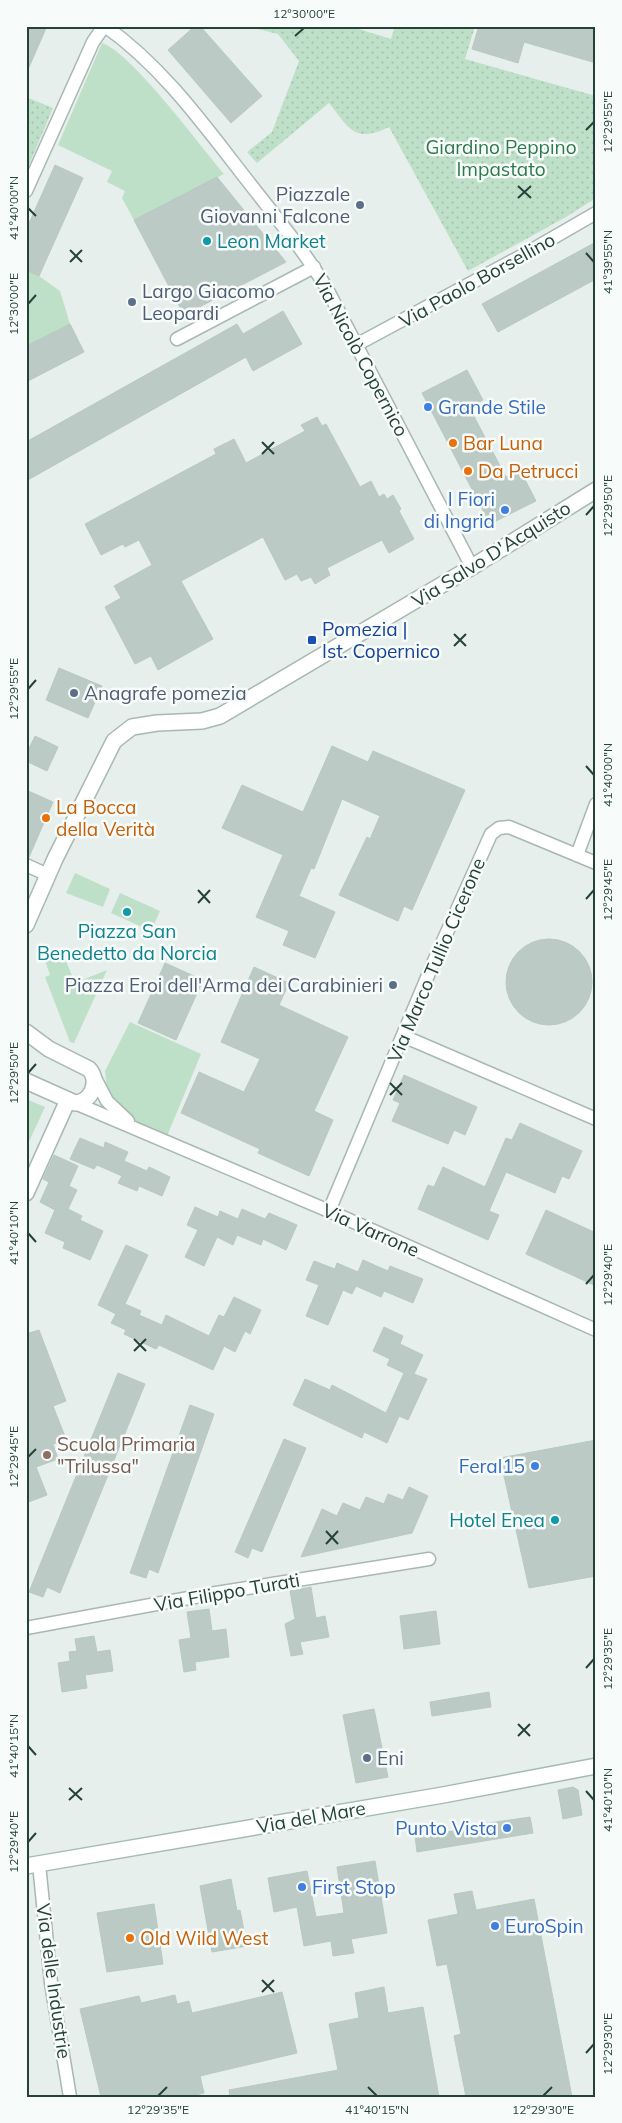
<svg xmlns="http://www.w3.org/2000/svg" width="622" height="2123" font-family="Mulish,sans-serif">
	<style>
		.grass { fill: #bfe0c8 }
		.park { fill: url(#park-dots) }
		.building { fill: #bbcac4; stroke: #b8c9c2 }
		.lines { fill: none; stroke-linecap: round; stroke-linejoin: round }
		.minor-casing { stroke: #a8b8b2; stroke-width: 15 }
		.tertiary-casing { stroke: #a8b8b2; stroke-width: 18 }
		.secondary-casing { stroke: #a4bbb3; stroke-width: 18 }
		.minor { stroke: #fff; stroke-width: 12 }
		.tertiary { stroke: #fff; stroke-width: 15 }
		.secondary { stroke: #fff; stroke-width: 15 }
		.ticks { fill: none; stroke: #24423a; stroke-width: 2 }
		.service-dot { fill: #5c6f8a; stroke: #f7fbf9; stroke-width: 2 }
		.culture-dot { fill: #0f9aa8; stroke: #f7fbf9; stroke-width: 2 }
		.shop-dot { fill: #3f7fe0; stroke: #f7fbf9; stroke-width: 2 }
		.food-dot { fill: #e8710a; stroke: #f7fbf9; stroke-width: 2 }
		.transit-dot { fill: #1a4fb4; stroke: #f7fbf9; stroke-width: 2 }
		.education-dot { fill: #8d6e63; stroke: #f7fbf9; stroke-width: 2 }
		.labels { text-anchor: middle; stroke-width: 5; stroke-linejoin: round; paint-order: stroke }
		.park-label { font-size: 19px; fill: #2d7a4b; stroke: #f7fbf9 }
		.service-label { font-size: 19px; fill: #4e5e75; stroke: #f7fbf9; text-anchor: start }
		.culture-label { font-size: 19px; fill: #0d838f; stroke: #f7fbf9; text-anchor: start }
		.street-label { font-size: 19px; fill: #24423a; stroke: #f7fbf9 }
		.shop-label { font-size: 19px; fill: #366cbe; stroke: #f7fbf9; text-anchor: start }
		.food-label { font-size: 19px; fill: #c56008; stroke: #f7fbf9; text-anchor: start }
		.transit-label { font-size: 19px; fill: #164399; stroke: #f7fbf9; text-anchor: start }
		.education-label { font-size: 19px; fill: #785e54; stroke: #f7fbf9; text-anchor: start }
		.neatline { fill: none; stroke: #24423a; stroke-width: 2 }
		.ticks-label { font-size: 12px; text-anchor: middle; fill: #24423a }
	</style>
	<defs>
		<pattern id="park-dots" width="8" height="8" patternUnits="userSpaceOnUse" patternTransform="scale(1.25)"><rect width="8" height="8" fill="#bfe0c8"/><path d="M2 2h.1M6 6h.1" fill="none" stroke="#a4c1ad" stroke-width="1.8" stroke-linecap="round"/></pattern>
	</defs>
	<rect width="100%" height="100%" fill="#e6efeb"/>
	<g class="grass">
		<path d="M102 43C131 52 201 147 224 174L134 220 122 198 125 191 107 182 112 171 58 145Z"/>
		<path d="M26 270 39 276 60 291 70 324 26 346Z"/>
		<path d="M75 873 110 889 103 907 66 893Z"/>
		<path d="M120 893 160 911 151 931 111 913Z"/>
		<path d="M44 945 63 954 75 983 107 970 74 1043 70 1042 45 977 50 975 43 955Z"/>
		<path d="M130 1022 201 1054 167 1136 128 1119 121 1113 107 1091 105 1071Z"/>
		<path d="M26 1099 45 1107 26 1148Z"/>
	</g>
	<g class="park">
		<path d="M259 26H349L391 39 395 26H475L465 59 596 96V198L566 217 468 271 389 127C354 144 349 128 329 103L257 163 247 152 272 132 299 61 278 34 258 29Z"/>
		<path d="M26 97 53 108 26 172Z"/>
	</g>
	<g class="building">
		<path d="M26 26H47L26 74Z"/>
		<path d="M195 26H200L262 96 231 123 168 50Z"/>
		<path d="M479 26H589L596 28V63L524 42 518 63 472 49Z"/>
		<path d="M55 165 83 178 39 276 26 270V230Z"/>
		<path d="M217 177 286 262 184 315 134 220Z"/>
		<path d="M596 242V279L498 332 482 304Z"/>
		<path d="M283 311 302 344 253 371 246 357 26 481V442L237 324 243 334Z"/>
		<path d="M70 324 84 352 26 382V346Z"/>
		<path d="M467 370 483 400 469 407 506 477 520 470 536 501 490 524 422 393Z"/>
		<path d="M317 417 322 426 326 424 360 487 371 481 379 497 384 494 387 499 393 495 401 509 399 511 414 539 389 553 382 540 327 568 330 575 315 584 311 577 301 581 297 574 285 580 263 537 181 581 213 639 158 670 151 656 135 664 105 607 121 598 114 586 152 565 139 540 125 547 123 544 101 555 85 524 216 454 214 449 234 439 246 463 305 431 301 425Z"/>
		<path d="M59 668 102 686 88 718 46 700Z"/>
		<path d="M35 736 58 747 47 771 26 761V755Z"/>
		<path d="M332 746 368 762 373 751 465 790 412 910 404 906 398 921 339 895 367 837 370 839 380 816 342 799 314 869 311 868 299 896 335 912 315 958 283 945 289 931 256 917 283 855 222 828 242 785 303 812Z"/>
		<path d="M26 790 53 802 29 857H26Z"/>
		<circle cx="549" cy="982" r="43"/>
		<path d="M165 963 203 980 176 1040 138 1023Z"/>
		<path d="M254 967 289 983 279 1005 348 1037 314 1111 333 1120 309 1176 258 1153 260 1149 181 1113 199 1072 244 1092 260 1059 221 1042Z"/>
		<path d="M404 1075 477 1107 465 1135 454 1130 448 1144 392 1121 400 1103 393 1100Z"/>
		<path d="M520 1123 582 1151 569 1179 562 1176 555 1193 506 1172 489 1211 499 1215 488 1240 418 1209 428 1185 434 1187 443 1167 485 1187 506 1138 512 1140Z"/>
		<path d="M80 1138 104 1148 105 1142 128 1152 124 1161 147 1171 149 1167 170 1177 162 1196 139 1186 137 1191 118 1183 122 1176 97 1165 94 1169 70 1159Z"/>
		<path d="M54 1155 78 1166 69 1186 77 1190 68 1209 82 1216 80 1220 103 1231 90 1260 63 1248 65 1242 45 1233 55 1210 40 1202 49 1182 43 1179Z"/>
		<path d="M195 1207 218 1217 220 1211 238 1219 242 1209 265 1219 269 1213 297 1225 286 1250 263 1239 261 1245 237 1235 233 1245 217 1237 204 1266 185 1257 198 1230 187 1225Z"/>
		<path d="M546 1210 596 1233V1286L526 1254Z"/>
		<path d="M126 1245 148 1255 125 1304 141 1311 139 1315 162 1325 166 1315 209 1336 219 1315 224 1317 234 1297 261 1310 250 1334 245 1331 235 1352 224 1346 213 1370 159 1345 156 1349 124 1334 126 1330 111 1323 116 1314 98 1305Z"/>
		<path d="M363 1260 388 1271 390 1266 423 1279 413 1303 384 1291 381 1297 356 1286 352 1294 343 1290 328 1325 306 1316 319 1285 306 1280 314 1261 335 1269 337 1263 358 1272Z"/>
		<path d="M384 1327 403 1336 400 1344 423 1355 414 1374 427 1379 408 1420 399 1416 387 1443 364 1432 362 1438 293 1405 305 1379 330 1390 332 1385 386 1413 404 1373 387 1365 390 1359 373 1351Z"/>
		<path d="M39 1330 66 1401 53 1406 66 1439 53 1444 58 1459 36 1467 47 1495 26 1503V1334Z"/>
		<path d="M118 1373 145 1384 60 1593 47 1587 43 1597 29 1592Z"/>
		<path d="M190 1405 214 1414 158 1573 149 1569 146 1578 130 1573Z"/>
		<path d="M284 1439 306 1448 262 1552 252 1548 248 1558 235 1552Z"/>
		<path d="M596 1440V1576L529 1588 500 1458Z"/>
		<path d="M409 1487 428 1496 412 1533 301 1557 322 1509 337 1516 343 1503 360 1510 366 1497 384 1504 388 1494 403 1500Z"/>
		<path d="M311 1587 316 1618 325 1616 329 1637 300 1642 303 1654 291 1656 285 1624 295 1619 290 1591Z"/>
		<path d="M209 1609 212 1631 226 1629 229 1657 195 1662 196 1670 184 1672 179 1640 191 1638 187 1612Z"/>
		<path d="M436 1611 440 1644 404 1649 400 1616Z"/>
		<path d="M94 1636 97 1652 110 1650 113 1671 85 1675 87 1688 62 1692 58 1663 70 1661 69 1652 77 1651 75 1639Z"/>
		<path d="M489 1692 491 1707 432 1716 430 1702Z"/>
		<path d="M374 1709 388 1777 356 1783 343 1715Z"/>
		<path d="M573 1787 578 1790 582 1815 563 1819 558 1790Z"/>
		<path d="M530 1817 533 1833 417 1852 415 1836 483 1827 482 1824Z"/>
		<path d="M375 1861 387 1933 351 1939 354 1953 333 1956 331 1941 304 1946 297 1907 274 1912 268 1878 307 1871 316 1917 344 1913 337 1867Z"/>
		<path d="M231 1879 237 1911 240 1910 247 1946 212 1952 200 1886Z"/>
		<path d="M472 1891 476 1910 534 1899 572 2097H466L454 2036 461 2034 447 1964 437 1966 428 1920 458 1914 454 1894Z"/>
		<path d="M154 1904 163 1964 107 1972 97 1913Z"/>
		<path d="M384 1987 388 2013 423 2007 439 2097H230L229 2090 338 2070 329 2024 359 2018 355 1993Z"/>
		<path d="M282 1992 297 2053 200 2076 204 2093 186 2097H101L80 2009 139 1996 141 2003 175 1995 177 2004 189 2001 192 2013Z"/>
	</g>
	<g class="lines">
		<defs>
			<g id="minor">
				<path d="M105 26C163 67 204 125 247 180 274 215 303 249 326 287L472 567"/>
				<path d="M26 191 93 42 104 26"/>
				<path d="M177 339 314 267"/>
				<path d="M356 345 525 254 596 213"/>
				<path d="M577 855 596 804"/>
				<path d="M26 865 48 875"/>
				<path d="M403 1036 596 1119"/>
				<path d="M94 1076 107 1101 128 1121"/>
				<path d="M75 1103 329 1211 596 1330"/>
				<path d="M329 1211 434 961 491 834 499 828 509 827 596 863"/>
				<path d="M26 1628 216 1593 429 1559"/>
				<path d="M39 1864 51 1983 70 2097"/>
			</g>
			<g id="tertiary">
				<path d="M26 925 55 859 114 741 132 727 157 723 202 721 220 716 472 567 596 490"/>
				<path d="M26 1032 49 1049 89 1069C100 1081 92 1102 75 1103L26 1081"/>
				<path d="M26 1193 68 1100"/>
			</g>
			<path id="secondary" d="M26 1866 443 1795 596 1766"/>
		</defs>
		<use href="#minor" class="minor-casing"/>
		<use href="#tertiary" class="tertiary-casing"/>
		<use href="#secondary" class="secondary-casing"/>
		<use href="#minor" class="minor"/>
		<use href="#tertiary" class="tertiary"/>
		<use href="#secondary" class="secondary"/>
	</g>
	<path class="ticks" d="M295 36 304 28M586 130 594 122M518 186 531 198M518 198 531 186M28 208 36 216M70 250 82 262M586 253 594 262M70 262 82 250M28 304 36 295M262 442 274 454M262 454 274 442M586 515 594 506M454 634 466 646M454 646 466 634M28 689 36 680M586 766 594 775M198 890 210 903M586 899 594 890M198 903 210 890M28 1073 36 1064M390 1083 402 1095M390 1095 402 1083M28 1233 36 1242M586 1284 594 1275M134 1339 146 1351M134 1351 146 1339M28 1457 36 1449M326 1531 338 1544M326 1544 338 1531M586 1668 594 1659M518 1724 530 1736M518 1736 530 1724M28 1746 36 1755M69 1788 82 1800M586 1791 594 1800M69 1800 82 1788M28 1842 36 1833M262 1980 274 1992M262 1992 274 1980M586 2053 594 2044M368 2087 377 2096M158 2096 167 2087M543 2096 552 2087"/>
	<g class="service-dot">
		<circle cx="360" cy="205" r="5"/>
		<circle cx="132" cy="302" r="5"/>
		<circle cx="74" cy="693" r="5"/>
		<circle cx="393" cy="985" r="5"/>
		<circle cx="367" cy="1758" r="5"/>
	</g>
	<g class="culture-dot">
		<circle cx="207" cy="241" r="5"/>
		<circle cx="127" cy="912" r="5"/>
		<circle cx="555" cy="1520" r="5"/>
	</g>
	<g class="shop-dot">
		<circle cx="428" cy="407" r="5"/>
		<circle cx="505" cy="510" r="5"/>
		<circle cx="535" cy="1466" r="5"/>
		<circle cx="507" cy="1828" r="5"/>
		<circle cx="302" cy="1887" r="5"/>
		<circle cx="495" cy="1926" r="5"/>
	</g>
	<g class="food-dot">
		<circle cx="453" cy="443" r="5"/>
		<circle cx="468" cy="471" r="5"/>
		<circle cx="46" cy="818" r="5"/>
		<circle cx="130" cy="1938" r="5"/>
	</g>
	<rect class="transit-dot" x="307" y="635" width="10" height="10" rx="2.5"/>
	<circle class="education-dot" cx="47" cy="1455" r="5"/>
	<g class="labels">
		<g class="park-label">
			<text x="501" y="154">Giardino Peppino<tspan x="501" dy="22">Impastato</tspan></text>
		</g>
		<g class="service-label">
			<text x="350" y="201" text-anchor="end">Piazzale<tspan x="350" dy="22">Giovanni Falcone</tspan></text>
			<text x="142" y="298">Largo Giacomo<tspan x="142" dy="22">Leopardi</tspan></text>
			<text x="84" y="700">Anagrafe pomezia</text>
			<text x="383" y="992" text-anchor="end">Piazza Eroi dell'Arma dei Carabinieri</text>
			<text x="377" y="1765">Eni</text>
		</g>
		<g class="culture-label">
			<text x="217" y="248">Leon Market</text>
			<text x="127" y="938" text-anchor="middle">Piazza San<tspan x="127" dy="22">Benedetto da Norcia</tspan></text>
			<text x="545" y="1527" text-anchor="end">Hotel Enea</text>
		</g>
		<g class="street-label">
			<text transform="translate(477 280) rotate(-29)" y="7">Via Paolo Borsellino</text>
			<text transform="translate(361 355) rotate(62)" y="7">Via Nicolò Copernico</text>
			<text transform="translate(491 554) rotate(-32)" y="7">Via Salvo D'Acquisto</text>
			<text transform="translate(436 960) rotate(-67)" y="7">Via Marco Tullio Cicerone</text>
			<text transform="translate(371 1230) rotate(24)" y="7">Via Varrone</text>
			<text transform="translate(227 1592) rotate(-10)" y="7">Via Filippo Turati</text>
			<text transform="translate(311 1817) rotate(-10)" y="7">Via del Mare</text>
			<text transform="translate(54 1981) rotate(82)" y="7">Via delle Industrie</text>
		</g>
		<g class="shop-label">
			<text x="438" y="414">Grande Stile</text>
			<text x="495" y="506" text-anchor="end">I Fiori<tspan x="495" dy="22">di Ingrid</tspan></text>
			<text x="525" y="1473" text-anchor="end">Feral15</text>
			<text x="497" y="1835" text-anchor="end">Punto Vista</text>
			<text x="312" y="1894">First Stop</text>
			<text x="505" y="1933">EuroSpin</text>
		</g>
		<g class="food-label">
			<text x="463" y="450">Bar Luna</text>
			<text x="478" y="478">Da Petrucci</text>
			<text x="56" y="814">La Bocca<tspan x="56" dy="22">della Verità</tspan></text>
			<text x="140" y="1945">Old Wild West</text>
		</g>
		<g class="transit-label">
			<text x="322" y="636">Pomezia |<tspan x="322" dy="22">Ist. Copernico</tspan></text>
		</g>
		<g class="education-label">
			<text x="57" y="1451">Scuola Primaria<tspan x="57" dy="22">"Trilussa"</tspan></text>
		</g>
	</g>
	<rect width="622" height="2123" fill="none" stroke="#f7fbf9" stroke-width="55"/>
	<rect x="28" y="28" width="566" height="2068" class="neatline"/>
	<g class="ticks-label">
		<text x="304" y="18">12°30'00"E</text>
		<text transform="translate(608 122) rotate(-90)" y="4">12°29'55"E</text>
		<text transform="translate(14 208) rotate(-90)" y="4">41°40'00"N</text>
		<text transform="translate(608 262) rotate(-90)" y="4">41°39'55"N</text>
		<text transform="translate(14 304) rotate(-90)" y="4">12°30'00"E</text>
		<text transform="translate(608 506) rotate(-90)" y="4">12°29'50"E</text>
		<text transform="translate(14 689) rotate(-90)" y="4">12°29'55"E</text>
		<text transform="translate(608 775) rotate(-90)" y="4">41°40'00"N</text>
		<text transform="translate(608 890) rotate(-90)" y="4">12°29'45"E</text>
		<text transform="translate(14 1073) rotate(-90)" y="4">12°29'50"E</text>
		<text transform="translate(14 1233) rotate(-90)" y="4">41°40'10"N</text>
		<text transform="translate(608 1275) rotate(-90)" y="4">12°29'40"E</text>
		<text transform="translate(14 1457) rotate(-90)" y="4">12°29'45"E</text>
		<text transform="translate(608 1659) rotate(-90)" y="4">12°29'35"E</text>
		<text transform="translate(14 1746) rotate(-90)" y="4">41°40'15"N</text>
		<text transform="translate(608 1800) rotate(-90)" y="4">41°40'10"N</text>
		<text transform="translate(14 1842) rotate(-90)" y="4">12°29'40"E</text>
		<text transform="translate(608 2044) rotate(-90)" y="4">12°29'30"E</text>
		<text x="158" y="2114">12°29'35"E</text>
		<text x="377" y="2114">41°40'15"N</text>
		<text x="543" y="2114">12°29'30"E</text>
	</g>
</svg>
